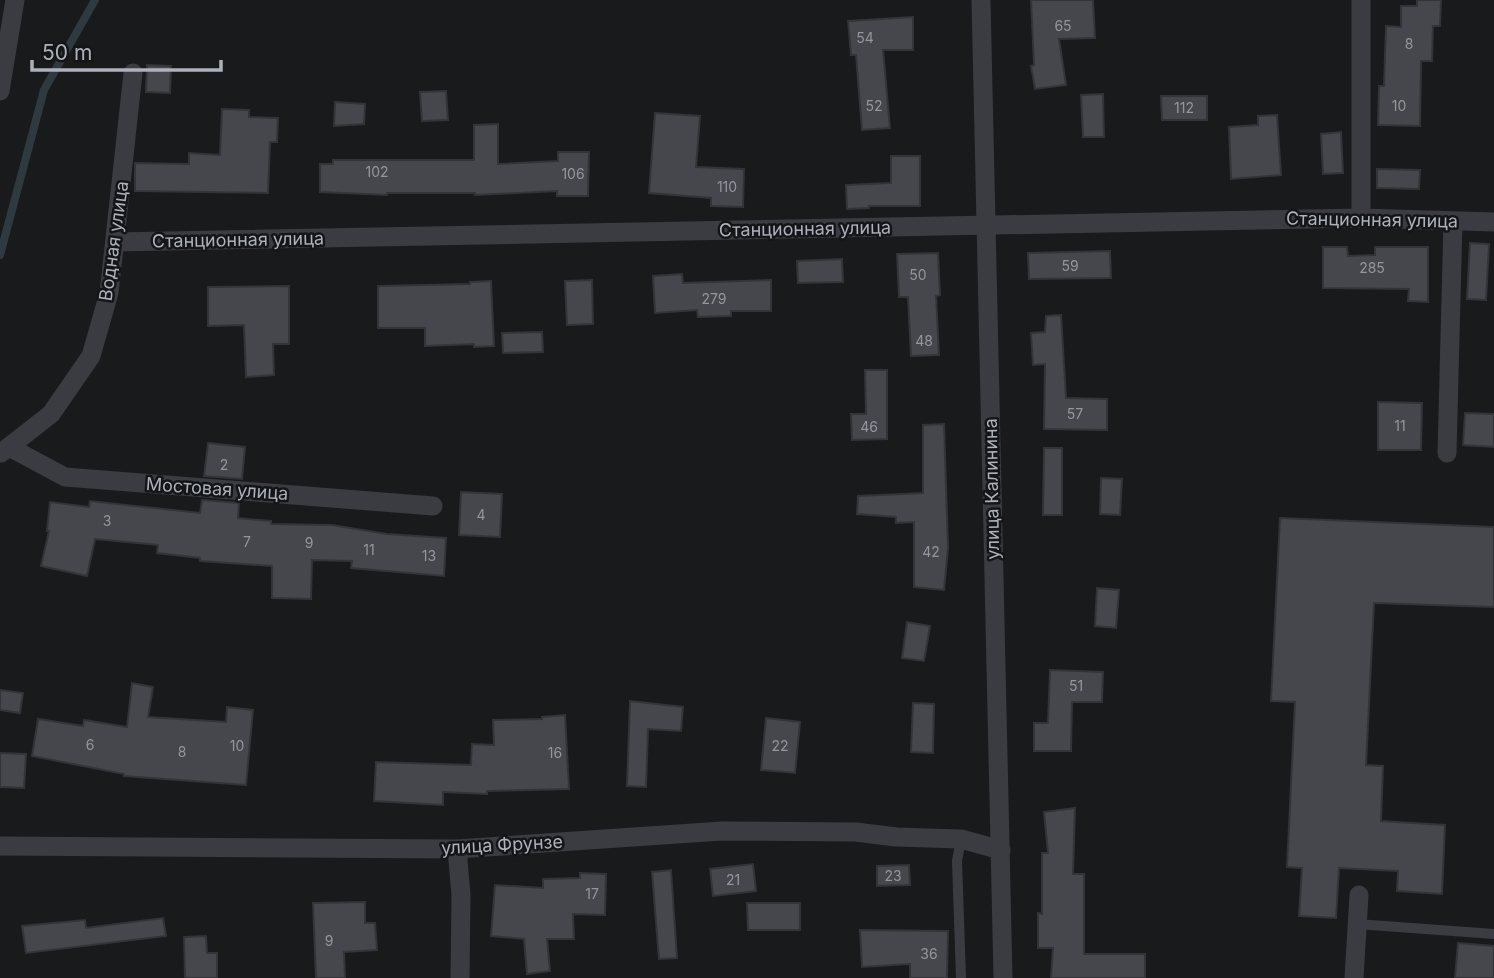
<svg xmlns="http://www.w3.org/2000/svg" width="1494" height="978" font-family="Inter,sans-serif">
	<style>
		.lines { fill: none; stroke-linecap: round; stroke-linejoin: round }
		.stream { stroke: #2f3a40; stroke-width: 8 }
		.building { fill: #46474c; stroke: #333438; stroke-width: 2 }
		.lane { stroke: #3a3c41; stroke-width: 10 }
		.street { stroke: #3a3c41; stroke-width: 19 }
		.labels { text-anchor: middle; stroke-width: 5; stroke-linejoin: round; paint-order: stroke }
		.number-label { font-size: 14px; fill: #92969f }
		.street-label { font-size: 18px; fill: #acb1bb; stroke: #141517 }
	</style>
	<rect width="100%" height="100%" fill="#191a1c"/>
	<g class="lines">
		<path class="stream" d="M0 255 44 90 95 0"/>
	</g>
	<g class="building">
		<path d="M1031 0H1093L1095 38 1059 39 1066 85 1035 89 1031 66 1034 65Z"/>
		<path d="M1417 0H1441L1440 26H1433L1432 61H1421L1420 126 1378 125 1379 86H1384L1386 26 1401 27V6H1417Z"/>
		<path d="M913 17V50H883L890 128 862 130 856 55H851L848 21Z"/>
		<path d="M147 65 171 66 170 93 146 92Z"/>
		<path d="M446 91 448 120 422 121 420 92Z"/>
		<path d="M1103 94 1104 137H1083L1081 95Z"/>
		<path d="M1161 96H1207V120H1162Z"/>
		<path d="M335 102 365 104 364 124 334 126Z"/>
		<path d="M222 109 249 110V117L278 118 277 142H270L268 193 135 191V163L189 164V153L220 155Z"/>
		<path d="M655 113 700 116 696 167 744 169 743 207 711 206V198L649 193Z"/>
		<path d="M1277 115 1281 175 1231 179 1229 127 1258 125V116Z"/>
		<path d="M498 124V164L558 161V152H589L588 196H557V191L475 195V193H387V195L320 192V164H333V160H474V125Z"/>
		<path d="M1341 132 1343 173 1323 174 1321 134Z"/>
		<path d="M891 156H920V206H869V208L847 209 846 185 891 183Z"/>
		<path d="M1377 169 1420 170 1419 189 1377 188Z"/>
		<path d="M1470 243 1489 244 1486 300 1467 299Z"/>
		<path d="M1323 247H1347L1348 256 1375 255V247H1428V302L1408 301 1409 289 1323 288Z"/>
		<path d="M1110 251 1111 278 1029 279 1028 253Z"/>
		<path d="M938 253 940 295 936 296 939 355 911 356 908 297H899L897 254Z"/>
		<path d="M842 259 843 282 798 283 797 261Z"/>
		<path d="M682 274 683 283 771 280V311H731V316L698 317 697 310 655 313 653 276Z"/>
		<path d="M592 280 593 324 567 325 565 281Z"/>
		<path d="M491 281 494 346 474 347V344L425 346V328H378V286L470 284V282Z"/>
		<path d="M289 286V344H273L274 375 246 377 244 325 208 326V287Z"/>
		<path d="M1061 315 1066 398 1107 399V430L1044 429 1045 364 1033 365 1031 333 1045 332 1046 316Z"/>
		<path d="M542 332 543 352 503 353 502 333Z"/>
		<path d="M865 370H887V439L852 440 851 414H866Z"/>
		<path d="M1378 402 1422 403 1421 450H1378Z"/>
		<path d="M1465 413 1494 414V447L1463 445Z"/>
		<path d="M944 424 948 548 944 590 914 587V522L896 523V517L857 514 858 496 923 493V425Z"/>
		<path d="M208 443 245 447 242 479 204 476Z"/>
		<path d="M1044 448H1062V515H1043Z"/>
		<path d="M1101 478 1122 479 1120 515 1100 514Z"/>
		<path d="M461 492 502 494 500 537 459 535Z"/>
		<path d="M202 500 239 503 238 518 271 521V524L332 525 387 534 446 538 444 576 351 568 352 561 312 560 311 599 272 598V566L200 561V558L157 553 158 545 95 539 87 576 41 566 49 531H47L50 502 89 507 90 501 200 513Z"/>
		<path d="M1280 518 1494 527V607L1374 603 1366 765 1383 766 1381 821 1445 825 1442 894 1397 891 1398 871 1339 868 1336 918 1299 916 1302 868 1287 867 1295 702 1271 701Z"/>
		<path d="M1097 588 1119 590 1116 628 1095 626Z"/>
		<path d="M907 622 930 626 924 661 902 658Z"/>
		<path d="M1050 670 1103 672 1102 702H1072L1071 751H1034V723H1048Z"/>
		<path d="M132 683 153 687 148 717 226 722 227 707 253 710 246 785 124 776V774L32 756 38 719 83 726 84 720 127 727Z"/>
		<path d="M0 690 23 693 20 713 0 710Z"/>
		<path d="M630 701 683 707 681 731 648 729 646 787 627 786Z"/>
		<path d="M913 703 934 704 933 753 911 752Z"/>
		<path d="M565 715 569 789 487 791V794L443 792V805L374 801 376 762 471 765 472 744 494 745 493 720 542 719V717Z"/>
		<path d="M766 718 800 722 795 773 761 770Z"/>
		<path d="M0 753 26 754 24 788 0 787Z"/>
		<path d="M1075 808 1073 874H1084V954H1145V978H1051L1053 948H1038V913L1042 914V853H1048L1044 812Z"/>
		<path d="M753 864 756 891 713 896 710 869Z"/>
		<path d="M909 865 910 885 877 886V866Z"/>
		<path d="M671 870 677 958 659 959 652 872Z"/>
		<path d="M580 873 606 874 605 915 573 914 574 939H547L550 971 527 974 524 939 491 936 495 885 543 888V879L580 878Z"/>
		<path d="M365 902V923H375L377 950 344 952 345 978H316L313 903Z"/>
		<path d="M747 903H800V930H748Z"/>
		<path d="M163 918 166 936 26 953 22 926 85 920 86 928Z"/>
		<path d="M860 930 948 931 947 978H910V964L862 967Z"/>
		<path d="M206 936 207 953H217V978H185L184 937Z"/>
		<path d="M1458 943 1494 946V978H1455Z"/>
	</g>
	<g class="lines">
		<g class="lane">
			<path d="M1357 924 1494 934"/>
			<path d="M961 978 957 861 961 839"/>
		</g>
		<g class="street">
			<path d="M981 0 1003 978"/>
			<path d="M1361 0V218"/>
			<path d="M0 91 15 0"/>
			<path d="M116 242 1361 218 1494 222"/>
			<path d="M9 447 65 477 433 506"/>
			<path d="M1 453 51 414 91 356 109 293 133 73"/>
			<path d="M1447 453 1453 221"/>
			<path d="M0 846 457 849 722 831 856 832 896 837 961 839 1001 850"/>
			<path d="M457 849 461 895 460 978"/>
			<path d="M1354 978 1359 895"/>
		</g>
	</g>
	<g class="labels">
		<g class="number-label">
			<text x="1063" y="31">65</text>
			<text x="865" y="43">54</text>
			<text x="1409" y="49">8</text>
			<text x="874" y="111">52</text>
			<text x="1399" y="111">10</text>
			<text x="1184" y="113">112</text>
			<text x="377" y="177">102</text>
			<text x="573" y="179">106</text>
			<text x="727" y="192">110</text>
			<text x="1070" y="271">59</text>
			<text x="1372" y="273">285</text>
			<text x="918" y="280">50</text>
			<text x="714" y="304">279</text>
			<text x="924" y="346">48</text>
			<text x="1075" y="419">57</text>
			<text x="1400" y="431">11</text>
			<text x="869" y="432">46</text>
			<text x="224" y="470">2</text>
			<text x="481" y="520">4</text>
			<text x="107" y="526">3</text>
			<text x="247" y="547">7</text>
			<text x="309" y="548">9</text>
			<text x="369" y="555">11</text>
			<text x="931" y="557">42</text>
			<text x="429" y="561">13</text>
			<text x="1076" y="691">51</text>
			<text x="90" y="750">6</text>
			<text x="237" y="751">10</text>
			<text x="780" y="751">22</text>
			<text x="182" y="757">8</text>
			<text x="555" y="758">16</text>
			<text x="893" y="881">23</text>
			<text x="733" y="885">21</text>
			<text x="592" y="899">17</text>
			<text x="329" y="946">9</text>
			<text x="929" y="959">36</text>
		</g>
		<g class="street-label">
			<text transform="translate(1372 220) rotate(1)" y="6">Станционная улица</text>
			<text transform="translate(805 229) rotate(-1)" y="6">Станционная улица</text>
			<text transform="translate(238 240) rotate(-1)" y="6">Станционная улица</text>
			<text transform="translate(114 241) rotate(-82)" y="6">Водная улица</text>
			<text transform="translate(217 489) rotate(4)" y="6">Мостовая улица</text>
			<text transform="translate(992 489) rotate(-91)" y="6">улица Калинина</text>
			<text transform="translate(502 845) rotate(-3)" y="6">улица Фрунзе</text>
		</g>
	</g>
	<path d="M32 60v10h189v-10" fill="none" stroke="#acb1bb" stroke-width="3.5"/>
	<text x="42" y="60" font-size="21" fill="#acb1bb" stroke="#141517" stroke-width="5" paint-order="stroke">50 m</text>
</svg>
